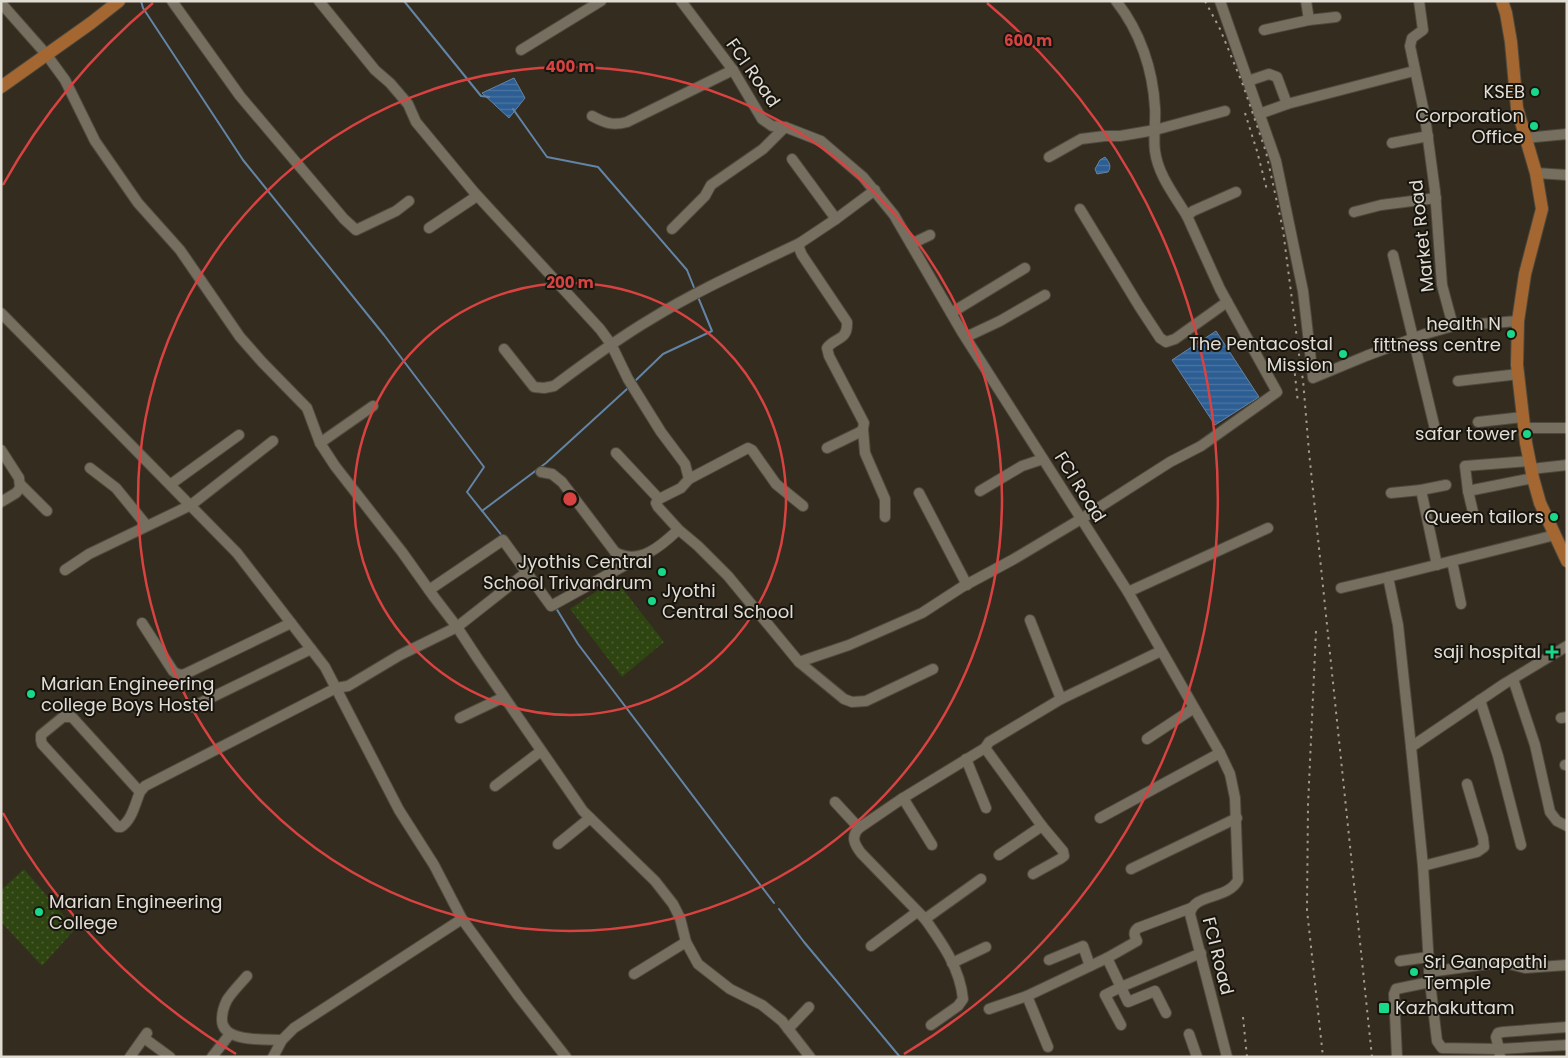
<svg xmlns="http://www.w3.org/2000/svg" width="1568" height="1058" font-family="Poppins,sans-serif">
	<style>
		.park { fill: url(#park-dots) }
		.water { fill: url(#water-rules); stroke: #6384a6 }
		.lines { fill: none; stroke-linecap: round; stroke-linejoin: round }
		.stream { stroke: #6384a6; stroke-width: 2 }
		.minor-casing { stroke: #4e493d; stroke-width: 12 }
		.major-casing { stroke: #4e493d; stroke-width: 14 }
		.minor { stroke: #766e5f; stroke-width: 10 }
		.major { stroke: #a46731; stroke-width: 12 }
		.rail { stroke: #a19c92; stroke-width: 2; stroke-dasharray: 2.5 5; stroke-linecap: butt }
		.ring { fill: none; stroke: #d84342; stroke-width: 2.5 }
		.poi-dot { fill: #18d989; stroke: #18150f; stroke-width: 2 }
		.labels { text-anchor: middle; stroke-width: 4; stroke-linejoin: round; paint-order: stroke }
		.street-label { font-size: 18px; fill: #e1dcd4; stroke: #18150f }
		.poi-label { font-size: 18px; fill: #e1dcd4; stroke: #18150f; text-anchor: end }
		.centre { fill: #d84342; stroke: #18150f; stroke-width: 2.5 }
		.ring-label { font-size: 15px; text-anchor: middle; font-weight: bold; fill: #d84342; stroke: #18150f; stroke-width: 4; stroke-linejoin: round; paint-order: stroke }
	</style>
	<defs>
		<pattern id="park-dots" width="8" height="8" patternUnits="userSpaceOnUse" patternTransform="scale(1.25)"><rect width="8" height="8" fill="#2e4411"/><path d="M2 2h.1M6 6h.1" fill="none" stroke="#4c5e33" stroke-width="1.8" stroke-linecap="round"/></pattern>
		<pattern id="water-rules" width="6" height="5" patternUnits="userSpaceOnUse" patternTransform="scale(1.25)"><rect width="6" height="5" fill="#2d5e93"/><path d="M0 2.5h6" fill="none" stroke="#4b74a1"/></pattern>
	</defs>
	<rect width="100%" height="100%" fill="#332c1f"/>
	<g class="park">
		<path d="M615 579 664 642 622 677 570 609Z"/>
		<path d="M24 869 75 929 42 966 1 922V890Z"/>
	</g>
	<g class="water">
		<path d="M514 78 525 98 509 118 482 93Z"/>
		<path d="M1105 157C1109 162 1112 166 1108 172L1097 174 1095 169 1100 160Z"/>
		<path d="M1216 331 1259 397 1215 425 1172 360Z"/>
	</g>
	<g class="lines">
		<g class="stream">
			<path d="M141 1 143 8 243 160 384 335 484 467 467 492 503 537"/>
			<path d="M404 1 481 96 489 97"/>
			<path d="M513 109 547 157 598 167 687 270 695 290"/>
			<path d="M636 380 663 354 712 331 698 297"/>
			<path d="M482 511 546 463 627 389"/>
			<path d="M556 608 578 644 774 903"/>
			<path d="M779 909 804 942 900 1057"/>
		</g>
		<defs>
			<g id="minor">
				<path d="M172 1 240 96 344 219 356 230 396 211 409 201"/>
				<path d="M319 1 375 70 390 83 408 104 416 122 474 192 600 329 611 344 628 379 661 432 685 464 689 479 681 488 659 499 656 503 658 507 679 530 698 546 728 576 799 662 844 699 852 702 866 701 933 669"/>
				<path d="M681 1 733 70 762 119 772 126 785 127 821 141 863 177 894 215 962 332 1128 592 1220 753 1230 774 1235 798 1238 880C1228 900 1193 893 1190 914L1227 1057"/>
				<path d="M1116 1C1140 31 1153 70 1155 108 1156 122 1153 137 1155 151 1158 175 1175 196 1187 216"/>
				<path d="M1220 1 1276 161 1303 291 1313 378 1366 356 1425 334 1453 326 1518 321"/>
				<path d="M1306 1 1309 20"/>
				<path d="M1419 1 1423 30 1412 38 1410 46 1425 117 1435 191 1442 285 1453 326"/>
				<path d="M1 3 46 54 65 80 95 141 138 203 180 250 240 337 262 362 307 408 320 443 335 466 402 552 434 597 457 627 478 659 583 811 655 881 673 904 680 918 686 942 698 964 730 989 762 1005 782 1021 810 1057"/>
				<path d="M1264 30 1309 20 1336 17"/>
				<path d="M521 50 601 1"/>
				<path d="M1248 81 1269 74 1277 77 1287 104"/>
				<path d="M1259 114 1287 104 1414 71"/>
				<path d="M592 116C605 123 613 126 627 122L733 70"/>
				<path d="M1525 138 1567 134"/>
				<path d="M1392 143 1428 136"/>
				<path d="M1049 157 1081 139 1105 136H1120L1155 130 1225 111"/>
				<path d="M792 159 836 219"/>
				<path d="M1536 173 1567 175"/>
				<path d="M1080 209 1139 306 1160 338 1166 342 1175 339 1227 302"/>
				<path d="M1354 212 1381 205 1436 198"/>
				<path d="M429 228 477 196"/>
				<path d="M672 229 705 196 711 185 763 149 785 127"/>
				<path d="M911 244 930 235"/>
				<path d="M1393 255 1436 433"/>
				<path d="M1 313 237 553 325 667 399 810 434 865 462 919 519 997 566 1057"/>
				<path d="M951 313 1025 268"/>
				<path d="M966 337 1000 321 1045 295"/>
				<path d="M504 349 534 387 544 388 554 386C586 362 617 339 651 319 698 290 750 267 800 243"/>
				<path d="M1458 381 1519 374"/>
				<path d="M1478 422 1523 417"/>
				<path d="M1525 428H1567"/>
				<path d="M863 429 865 453 885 499V517"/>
				<path d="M320 443 373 406"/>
				<path d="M827 448 860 432 863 429 864 423 829 356 827 348C835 337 848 341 847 322L802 255 799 248 800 243 836 219 875 190"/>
				<path d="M1 450 19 478 20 488 16 493 1 502"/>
				<path d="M616 453 659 499"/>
				<path d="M90 468 116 488 147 526"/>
				<path d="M1531 469 1567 465"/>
				<path d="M541 472 552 474 562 482 615 552C639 566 661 546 678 530"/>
				<path d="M689 479 748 448 752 450 776 484 803 506"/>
				<path d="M20 484 47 511"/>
				<path d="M171 484 239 435"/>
				<path d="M1421 490 1446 485"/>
				<path d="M980 491 1022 466 1043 459"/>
				<path d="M1468 491 1533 478"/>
				<path d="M919 493 967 585"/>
				<path d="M1391 493 1421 490 1437 565"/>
				<path d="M1473 512 1468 491 1465 466 1529 461"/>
				<path d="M1452 561 1461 604"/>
				<path d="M65 570 89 554 191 505 273 441"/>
				<path d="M1341 588 1388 577"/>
				<path d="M429 590 503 540 551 606 627 564"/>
				<path d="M1128 592 1268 528"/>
				<path d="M1030 620 1061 699"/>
				<path d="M142 623 173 671 177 674 183 675 291 623"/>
				<path d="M799 662 849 645 922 613 962 587 1014 559 1081 519 1170 462 1201 446 1277 392 1220 289 1187 216 1193 211 1236 192"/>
				<path d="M1513 679 1535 745 1550 812 1557 821 1567 826"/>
				<path d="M1480 700 1498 756 1521 845"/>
				<path d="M192 707 311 649"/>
				<path d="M460 718 504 697"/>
				<path d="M1561 718 1567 717"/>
				<path d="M1147 739 1194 708"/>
				<path d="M1411 747 1398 625 1388 577 1555 535"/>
				<path d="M985 748 1042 826 1063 851 1064 856 1060 859 1033 874"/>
				<path d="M966 759 986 808"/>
				<path d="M1565 765H1567"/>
				<path d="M495 786 541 751"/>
				<path d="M140 792C135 804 132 820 121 827H118L42 744 41 740V735L63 717H72L140 792 145 786 336 688 348 686 400 655 457 627 527 572"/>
				<path d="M903 798 932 845"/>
				<path d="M835 802 859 828"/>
				<path d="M1100 818 1220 753"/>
				<path d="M558 844 590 818"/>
				<path d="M999 855 1042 826"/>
				<path d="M1423 866 1477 852 1484 847 1483 838 1467 784"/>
				<path d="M1131 869 1237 818"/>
				<path d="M981 879 925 919 861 853C855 845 850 837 859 828L903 798 985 748 989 742 1061 699 1161 651"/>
				<path d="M925 919C942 943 960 968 963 999L958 1006 931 1025"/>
				<path d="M871 946 917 912"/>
				<path d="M1107 958 1137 941C1134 935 1133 932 1138 928L1191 908"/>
				<path d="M1049 960 1083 946 1090 966"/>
				<path d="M1400 961 1428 957"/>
				<path d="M952 963 986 947"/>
				<path d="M1429 972 1502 962 1525 968 1567 965"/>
				<path d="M634 974 686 942"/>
				<path d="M247 976C240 984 232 992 227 1000 224 1006 222 1012 222 1019 221 1043 266 1039 282 1040L294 1028 462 919"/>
				<path d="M1027 996 1048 1047"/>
				<path d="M989 1009 1027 996 1107 958 1128 1002 1155 991 1166 1013"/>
				<path d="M1121 1025 1105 995 1121 987 1201 953"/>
				<path d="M1567 1027 1503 1032 1498 1033 1496 1037 1499 1049 1567 1045"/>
				<path d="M788 1029 809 1007"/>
				<path d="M1189 1034 1197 1057"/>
				<path d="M144 1038 170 1057"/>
				<path d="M130 1057 147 1033"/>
				<path d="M212 1057 230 1034"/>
				<path d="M273 1057 282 1040"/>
				<path d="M1397 1057 1394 994 1396 989 1430 982"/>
				<path d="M1500 1057 1499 1049 1442 1048 1437 1041 1430 982 1423 866 1411 747 1504 684 1567 646"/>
			</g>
			<g id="major">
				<path d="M1502 1 1506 13 1511 42 1517 108 1536 173 1542 209 1525 274 1518 321 1517 365 1526 443 1533 478 1540 503 1567 561"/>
				<path d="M1 87 91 23 119 1"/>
			</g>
		</defs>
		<use href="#minor" class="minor-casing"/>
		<use href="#major" class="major-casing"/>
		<use href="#minor" class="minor"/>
		<use href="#major" class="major"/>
		<g class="rail">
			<path d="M1205 1 1220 29 1243 85 1266 152 1283 230 1300 362 1303 380 1309 452 1372 1057"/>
			<path d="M1245 113 1257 151 1267 190"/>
			<path d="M1294 366 1298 403"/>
			<path d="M1316 631 1308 805 1307 910 1323 1057"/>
			<path d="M1243 1017 1247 1057"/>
		</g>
	</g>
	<g class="ring">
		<circle cx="570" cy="499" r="216"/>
		<circle cx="570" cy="499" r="432"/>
		<path d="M236 1054A648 648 0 0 1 3 813M3 185A648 648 0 0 1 153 3M987 3A648 648 0 0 1 904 1054"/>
	</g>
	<g class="poi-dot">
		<circle cx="1535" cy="92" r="5"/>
		<circle cx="1534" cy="126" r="5"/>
		<circle cx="1511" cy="334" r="5"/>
		<circle cx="1343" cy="354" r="5"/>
		<circle cx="1527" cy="434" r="5"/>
		<circle cx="1554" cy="517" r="5"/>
		<circle cx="662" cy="572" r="5"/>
		<circle cx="652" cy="601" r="5"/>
		<path d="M1549.5 644.5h5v5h5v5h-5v5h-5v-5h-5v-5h5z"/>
		<circle cx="31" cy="694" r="5"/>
		<circle cx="39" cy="912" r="5"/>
		<circle cx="1414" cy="972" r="5"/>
		<rect x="1378" y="1002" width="12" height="12" rx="2.5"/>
	</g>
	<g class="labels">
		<g class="street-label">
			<text transform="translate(753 73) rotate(55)" y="6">FCI Road</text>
			<text transform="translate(1422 236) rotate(-96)" y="6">Market Road</text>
			<text transform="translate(1080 487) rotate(58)" y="6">FCI Road</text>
			<text transform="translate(1218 956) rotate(76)" y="6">FCI Road</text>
		</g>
		<g class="poi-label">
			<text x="1525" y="98">KSEB</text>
			<text x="1524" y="122">Corporation<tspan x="1524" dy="21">Office</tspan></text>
			<text x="1501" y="330">health N<tspan x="1501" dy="21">fittness centre</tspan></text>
			<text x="1333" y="350">The Pentacostal<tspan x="1333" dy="21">Mission</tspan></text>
			<text x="1517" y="440">safar tower</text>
			<text x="1544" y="523">Queen tailors</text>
			<text x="652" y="568">Jyothis Central<tspan x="652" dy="21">School Trivandrum</tspan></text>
			<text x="662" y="597" text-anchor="start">Jyothi<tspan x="662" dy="21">Central School</tspan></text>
			<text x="1541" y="658">saji hospital</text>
			<text x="41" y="690" text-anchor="start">Marian Engineering<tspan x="41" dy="21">college Boys Hostel</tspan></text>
			<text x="49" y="908" text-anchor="start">Marian Engineering<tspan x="49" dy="21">College</tspan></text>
			<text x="1424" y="968" text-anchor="start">Sri Ganapathi<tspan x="1424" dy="21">Temple</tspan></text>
			<text x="1395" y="1014" text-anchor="start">Kazhakuttam</text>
		</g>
	</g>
	<circle cx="570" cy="499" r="8" class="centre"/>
	<g class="ring-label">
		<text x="1028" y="46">600 m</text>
		<text x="570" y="72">400 m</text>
		<text x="570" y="288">200 m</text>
	</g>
	<rect width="1568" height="1058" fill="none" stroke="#e1dcd4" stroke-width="5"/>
</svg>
